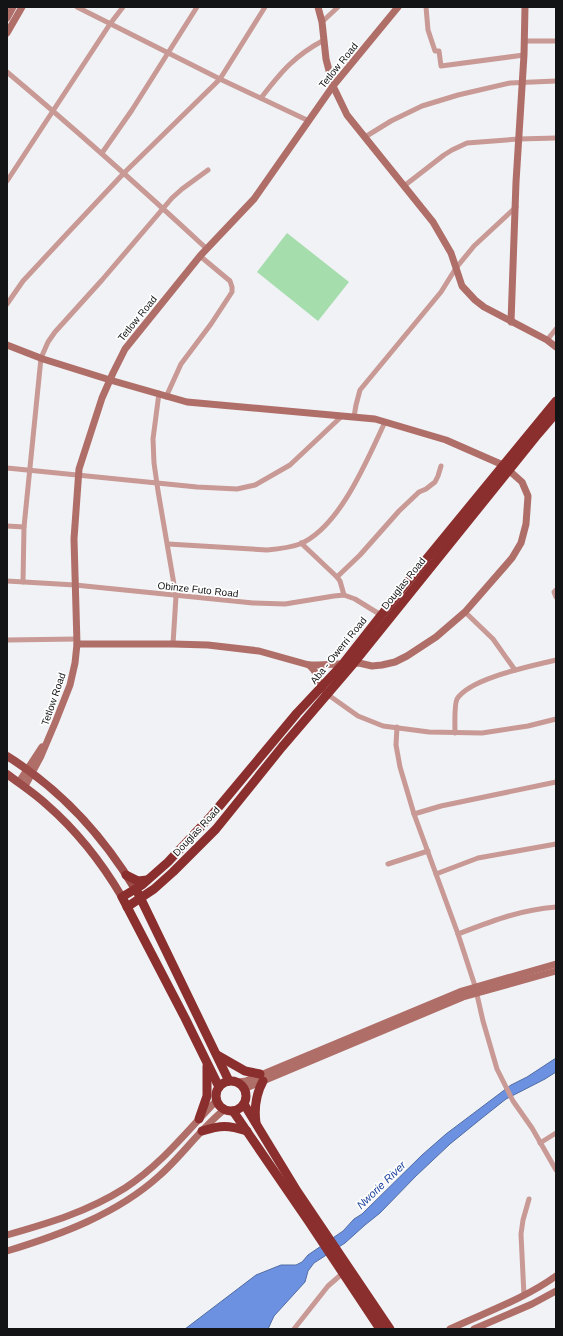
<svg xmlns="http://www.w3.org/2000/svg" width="563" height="1336" font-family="Arial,sans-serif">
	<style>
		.park { fill: #a6ddad }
		.water { fill: #6b91e0; stroke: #516ca3 }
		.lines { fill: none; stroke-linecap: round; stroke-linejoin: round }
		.street { stroke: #c89995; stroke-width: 5 }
		.secondary { stroke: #b06e69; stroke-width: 7 }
		.primary { stroke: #9d4d49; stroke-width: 8 }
		.highway { stroke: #8b2f2e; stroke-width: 9 }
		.labels { text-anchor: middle; stroke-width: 3.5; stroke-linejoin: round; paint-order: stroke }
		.street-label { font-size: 10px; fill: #131415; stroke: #fff }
		.water-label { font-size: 11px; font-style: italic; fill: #1b419c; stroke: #fff }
	</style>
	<rect width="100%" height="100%" fill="#f0f2f5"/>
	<path class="park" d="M287 233 349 282 318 321 257 272Z"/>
	<path class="water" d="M556 1058V1072L545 1079 506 1099 482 1118 450 1144 416 1176 380 1213 365 1225 345 1243 314 1263 308 1271 305 1282 274 1316 268 1329H185L256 1275 281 1265H296L302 1262 308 1255 343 1231 354 1219 362 1214 422 1155 446 1134 511 1085 527 1077Z"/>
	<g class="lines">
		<g class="street">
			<path d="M77 7 220 79 309 121"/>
			<path d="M426 7 428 30 435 51H439L441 66 524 55"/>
			<path d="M322 22 338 7"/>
			<path d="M524 41H556"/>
			<path d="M7 72C75 129 141 188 207 249"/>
			<path d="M261 98C281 72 294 56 324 40"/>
			<path d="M365 137 391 121 422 106 458 95 510 83 556 81"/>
			<path d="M102 153 132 110 197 7"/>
			<path d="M7 181 110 24 123 7"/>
			<path d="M404 186 444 155 452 150 467 143 519 139 556 138"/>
			<path d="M7 304 23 281 63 238 124 173 220 79 265 7"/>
			<path d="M547 340 556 329"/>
			<path d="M159 393 153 439 154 463 158 491 176 596 173 644"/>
			<path d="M166 397 181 364 211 324 232 292V287L230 281 200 256"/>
			<path d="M354 417 356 405 360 390 441 292 456 268 474 246 516 207"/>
			<path d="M7 468 197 487 237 489 255 485 290 465 342 416"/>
			<path d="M7 526 24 527"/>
			<path d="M301 543 337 577 340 581 344 595"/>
			<path d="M168 544 267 550C278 549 289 548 300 544 340 527 367 460 385 422"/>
			<path d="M337 577 360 555 399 511 419 492 426 489 435 482 438 476 441 466"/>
			<path d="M7 581 75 585 253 603 285 604 334 596 344 595 355 599 381 615"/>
			<path d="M23 582 24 527 41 358 48 342 55 332 102 280 172 198 182 189 208 170"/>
			<path d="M556 590 554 592 556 597"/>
			<path d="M465 612 493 639 515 670"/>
			<path d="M7 640 77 639"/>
			<path d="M327 694 358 716 383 726 429 732 482 733 528 726 556 719"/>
			<path d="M397 727 396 745 400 767 414 814 458 934 475 986 483 1021 497 1069 513 1101 532 1128 556 1170"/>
			<path d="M455 733C455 725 454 705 457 699 470 678 532 666 556 660"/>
			<path d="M414 814 441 806 556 782"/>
			<path d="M388 864 428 851"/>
			<path d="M436 874 478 858 556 844"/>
			<path d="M458 934C492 921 519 910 556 907"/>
			<path d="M540 1143 556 1133"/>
			<path d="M524 1296 521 1234 523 1220 529 1199"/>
			<path d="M294 1329 328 1286 343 1273"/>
		</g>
		<g class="secondary">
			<path d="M318 7 322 22 326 59 333 86 347 115 433 222 451 253 462 286 475 300 484 307 547 340 556 347"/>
			<path d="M7 18 13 7"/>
			<path d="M7 33 22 7"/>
			<path d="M511 322 516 182 524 55 525 7"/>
			<path d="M7 345 43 359 110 380 187 402 375 419 446 440 503 465 522 482 528 496 526 524 521 543 512 558 465 612 436 637 407 656 395 662 382 665 372 666 359 663 318 665H309L259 651 208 645 173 644H77"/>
			<path d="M309 665C319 674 317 679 323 690"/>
			<path d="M19 782 42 747"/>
			<path d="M25 786 41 756 55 723 70 685 75 663 77 644 74 539 79 469 102 398 113 373 125 349 200 256 254 199 333 86 398 7"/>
			<path d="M238 1082 246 1081 462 991 556 964"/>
			<path d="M246 1092V1088L263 1081 463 997 556 971"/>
			<path d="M7 1235C49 1223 87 1212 125 1188 161 1165 188 1130 217 1100"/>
			<path d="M7 1251C60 1235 117 1214 159 1176 182 1156 200 1129 225 1109"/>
			<path d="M450 1329C486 1312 524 1299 556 1276"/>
			<path d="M474 1329 532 1304 556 1291"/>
		</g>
		<g class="primary">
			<path d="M7 756C60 789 103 836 135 889"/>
			<path d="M7 774C20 784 34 793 46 804 76 830 102 863 122 897"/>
		</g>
		<g class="highway">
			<path d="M126 875 138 881 147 880"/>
			<path d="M138 893 229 1081"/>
			<path d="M127 907 154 889 173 872 216 829 282 747 353 664 538 434 556 413"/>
			<path d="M217 1055 245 1071 260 1074"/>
			<circle cx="231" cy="1096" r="15"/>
			<path d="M219 1087 185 1018 122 897 142 885 168 862 212 815 297 713 342 665 401 590 556 401"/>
			<path d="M244 1104 297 1191 390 1329"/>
			<path d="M233 1111 309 1222 380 1329"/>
			<path d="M199 1119 207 1096V1066"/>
			<path d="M256 1123C254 1108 256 1094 263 1081"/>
			<path d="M202 1131C221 1125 228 1125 247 1131"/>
		</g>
	</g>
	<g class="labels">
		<g class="street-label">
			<text transform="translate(338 65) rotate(-51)" y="4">Tetlow Road</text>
			<text transform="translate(137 318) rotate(-51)" y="4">Tetlow Road</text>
			<text transform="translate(403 583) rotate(-51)" y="4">Douglas Road</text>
			<text transform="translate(198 589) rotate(6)" y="4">Obinze Futo Road</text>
			<text transform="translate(338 650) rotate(-51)" y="4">Aba - Owerri Road</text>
			<text transform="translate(53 699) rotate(-71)" y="4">Tetlow Road</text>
			<text transform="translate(196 831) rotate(-47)" y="4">Douglas Road</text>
		</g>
		<g class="water-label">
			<text transform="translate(381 1185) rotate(-44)" y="4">Nworie River</text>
		</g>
	</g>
	<rect width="563" height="1336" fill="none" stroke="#131415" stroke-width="16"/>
</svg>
